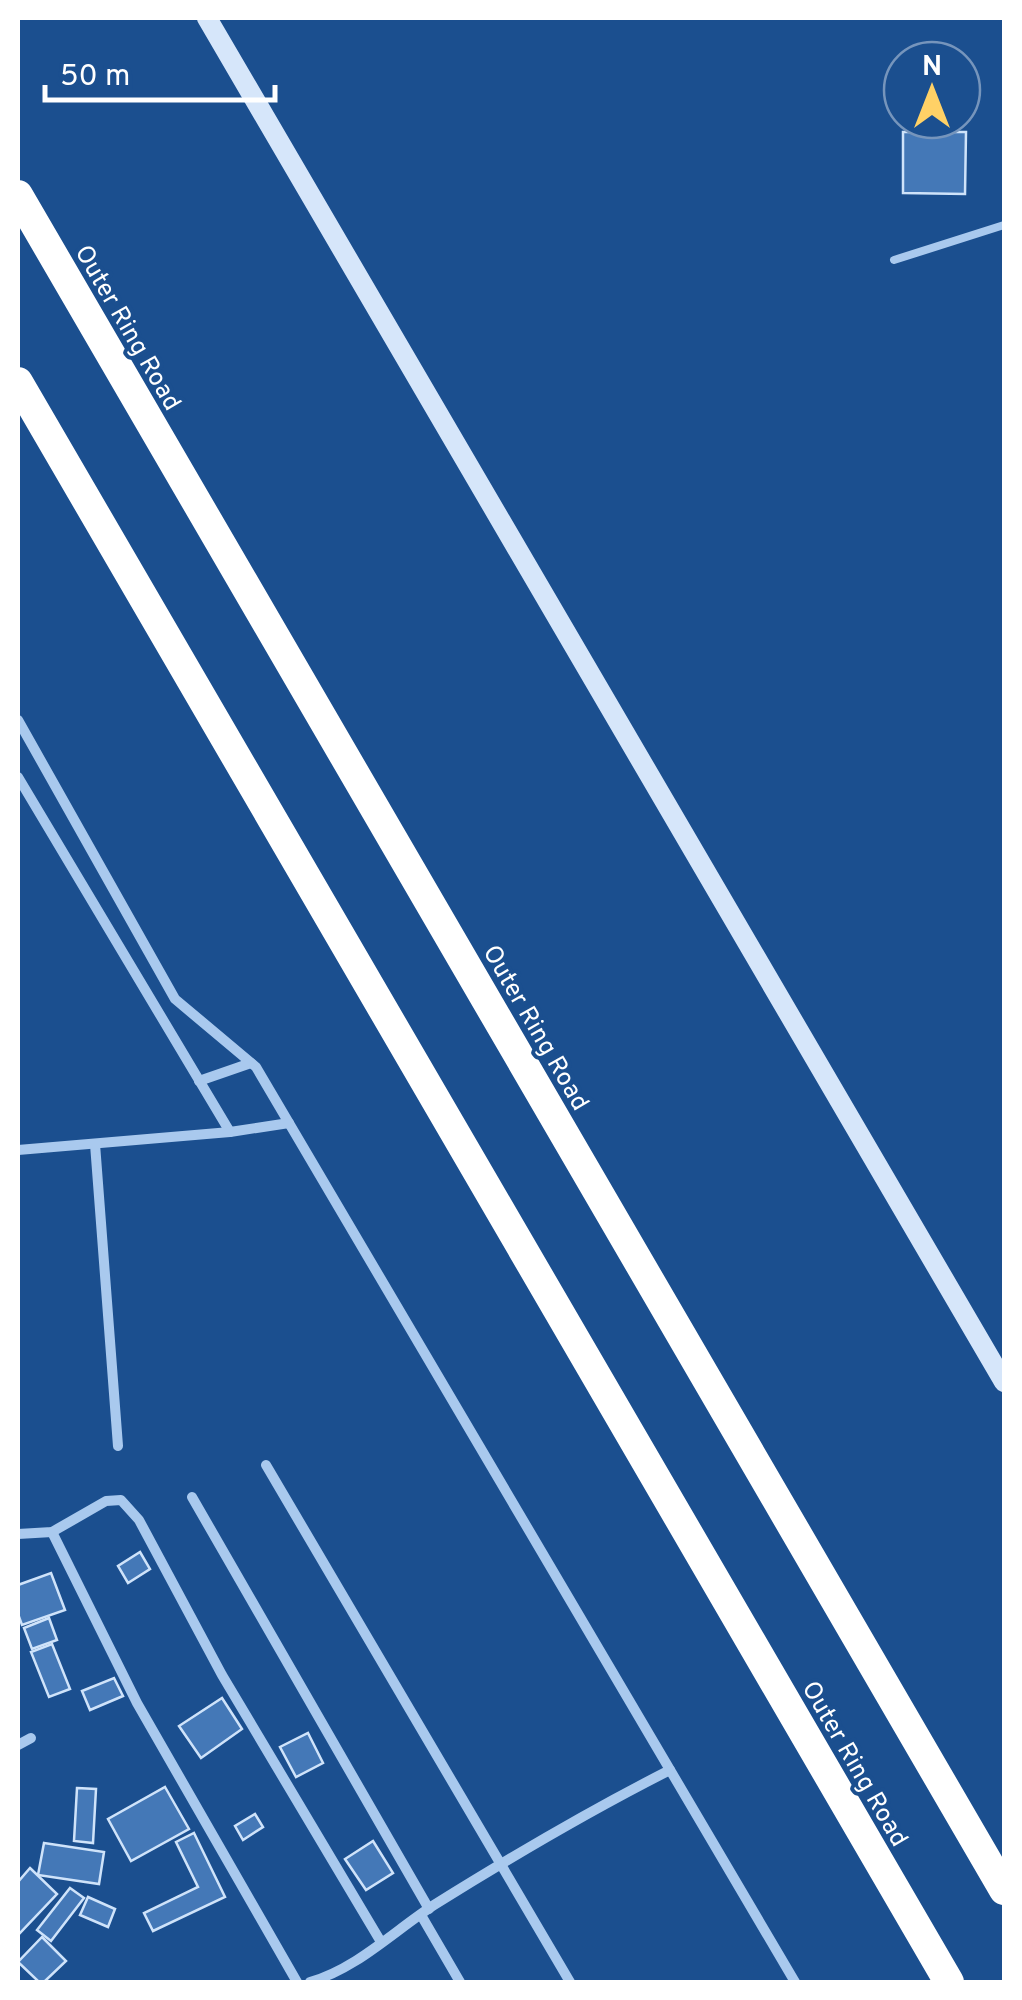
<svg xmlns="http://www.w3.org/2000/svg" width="1022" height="2000" font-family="Overpass,sans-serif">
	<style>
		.building { fill: #4478b7; stroke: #cfe3fa; stroke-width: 2.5 }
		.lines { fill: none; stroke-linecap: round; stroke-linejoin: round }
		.service { stroke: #a9c9ee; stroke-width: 8 }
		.minor { stroke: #a9c9ee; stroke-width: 10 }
		.secondary { stroke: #d6e6fa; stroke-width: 20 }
		.motorway { stroke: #fff; stroke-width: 30 }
		.labels { text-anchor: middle; stroke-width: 8; stroke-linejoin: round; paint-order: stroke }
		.street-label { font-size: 25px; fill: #fff; stroke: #1b4f8f }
	</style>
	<rect width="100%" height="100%" fill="#1b4f8f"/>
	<g class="building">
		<path d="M903 132H966L965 194 903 193Z"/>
		<path d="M140 1552 150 1569 128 1583 118 1566Z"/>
		<path d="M51 1573 65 1610 22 1625 18 1614V1585Z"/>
		<path d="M49 1618 57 1640 32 1649 24 1628Z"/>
		<path d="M52 1644 70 1689 49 1697 31 1652Z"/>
		<path d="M114 1678 123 1696 90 1710 82 1691Z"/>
		<path d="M222 1698 242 1729 201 1758 179 1726Z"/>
		<path d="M308 1733 323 1763 296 1777 280 1747Z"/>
		<path d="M165 1787 189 1829 131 1861 108 1819Z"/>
		<path d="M77 1788 96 1789 93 1843 74 1841Z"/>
		<path d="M255 1814 263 1827 243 1840 235 1826Z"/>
		<path d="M194 1833 225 1897 153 1931 144 1913 198 1887 176 1842Z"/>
		<path d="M373 1841 393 1873 366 1890 345 1859Z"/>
		<path d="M44 1843 104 1852 99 1884 38 1875Z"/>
		<path d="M30 1868 57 1894 18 1935V1882Z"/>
		<path d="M70 1888 84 1898 51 1941 37 1930Z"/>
		<path d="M88 1897 115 1909 108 1927 80 1915Z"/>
		<path d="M42 1937 66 1961 44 1982H39L18 1962Z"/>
	</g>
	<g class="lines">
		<path class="service" d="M894 260 1004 225"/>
		<g class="minor">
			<path d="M18 720 175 999 256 1067 795 1982"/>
			<path d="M18 777 230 1132"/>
			<path d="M199 1081 251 1063"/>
			<path d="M95 1144 118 1446"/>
			<path d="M18 1150 230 1132 289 1123"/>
			<path d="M266 1465 570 1982"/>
			<path d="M192 1497 429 1909"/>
			<path d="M52 1532 137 1703 297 1982"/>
			<path d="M18 1534 52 1532 106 1501 121 1500 139 1520 222 1675 381 1942"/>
			<path d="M18 1745 31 1738"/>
			<path d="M421 1915 460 1982"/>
			<path d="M310 1982C356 1969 394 1931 434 1905 511 1857 589 1811 670 1770"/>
		</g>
		<path class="secondary" d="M207 18 1004 1382"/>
		<g class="motorway">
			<path d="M18 195 1004 1890"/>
			<path d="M18 382 949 1982"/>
		</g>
	</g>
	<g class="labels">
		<g class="street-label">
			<text transform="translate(129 327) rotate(60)" y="9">Outer Ring Road</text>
			<text transform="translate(537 1027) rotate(60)" y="9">Outer Ring Road</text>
			<text transform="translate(856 1763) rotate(60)" y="9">Outer Ring Road</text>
		</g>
	</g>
	<rect width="1022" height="2000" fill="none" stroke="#ffffff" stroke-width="40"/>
	<g transform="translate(932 90)"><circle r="48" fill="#1b4f8f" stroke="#7695bc" stroke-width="2.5"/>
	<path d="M0-8L18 38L0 25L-18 38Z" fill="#ffd166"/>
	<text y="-15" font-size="28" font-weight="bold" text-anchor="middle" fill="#ffffff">N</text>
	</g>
	<path d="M45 85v15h230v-15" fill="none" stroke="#ffffff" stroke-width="5"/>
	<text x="60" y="85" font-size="30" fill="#ffffff" stroke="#1b4f8f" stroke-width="8" paint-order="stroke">50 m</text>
</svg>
